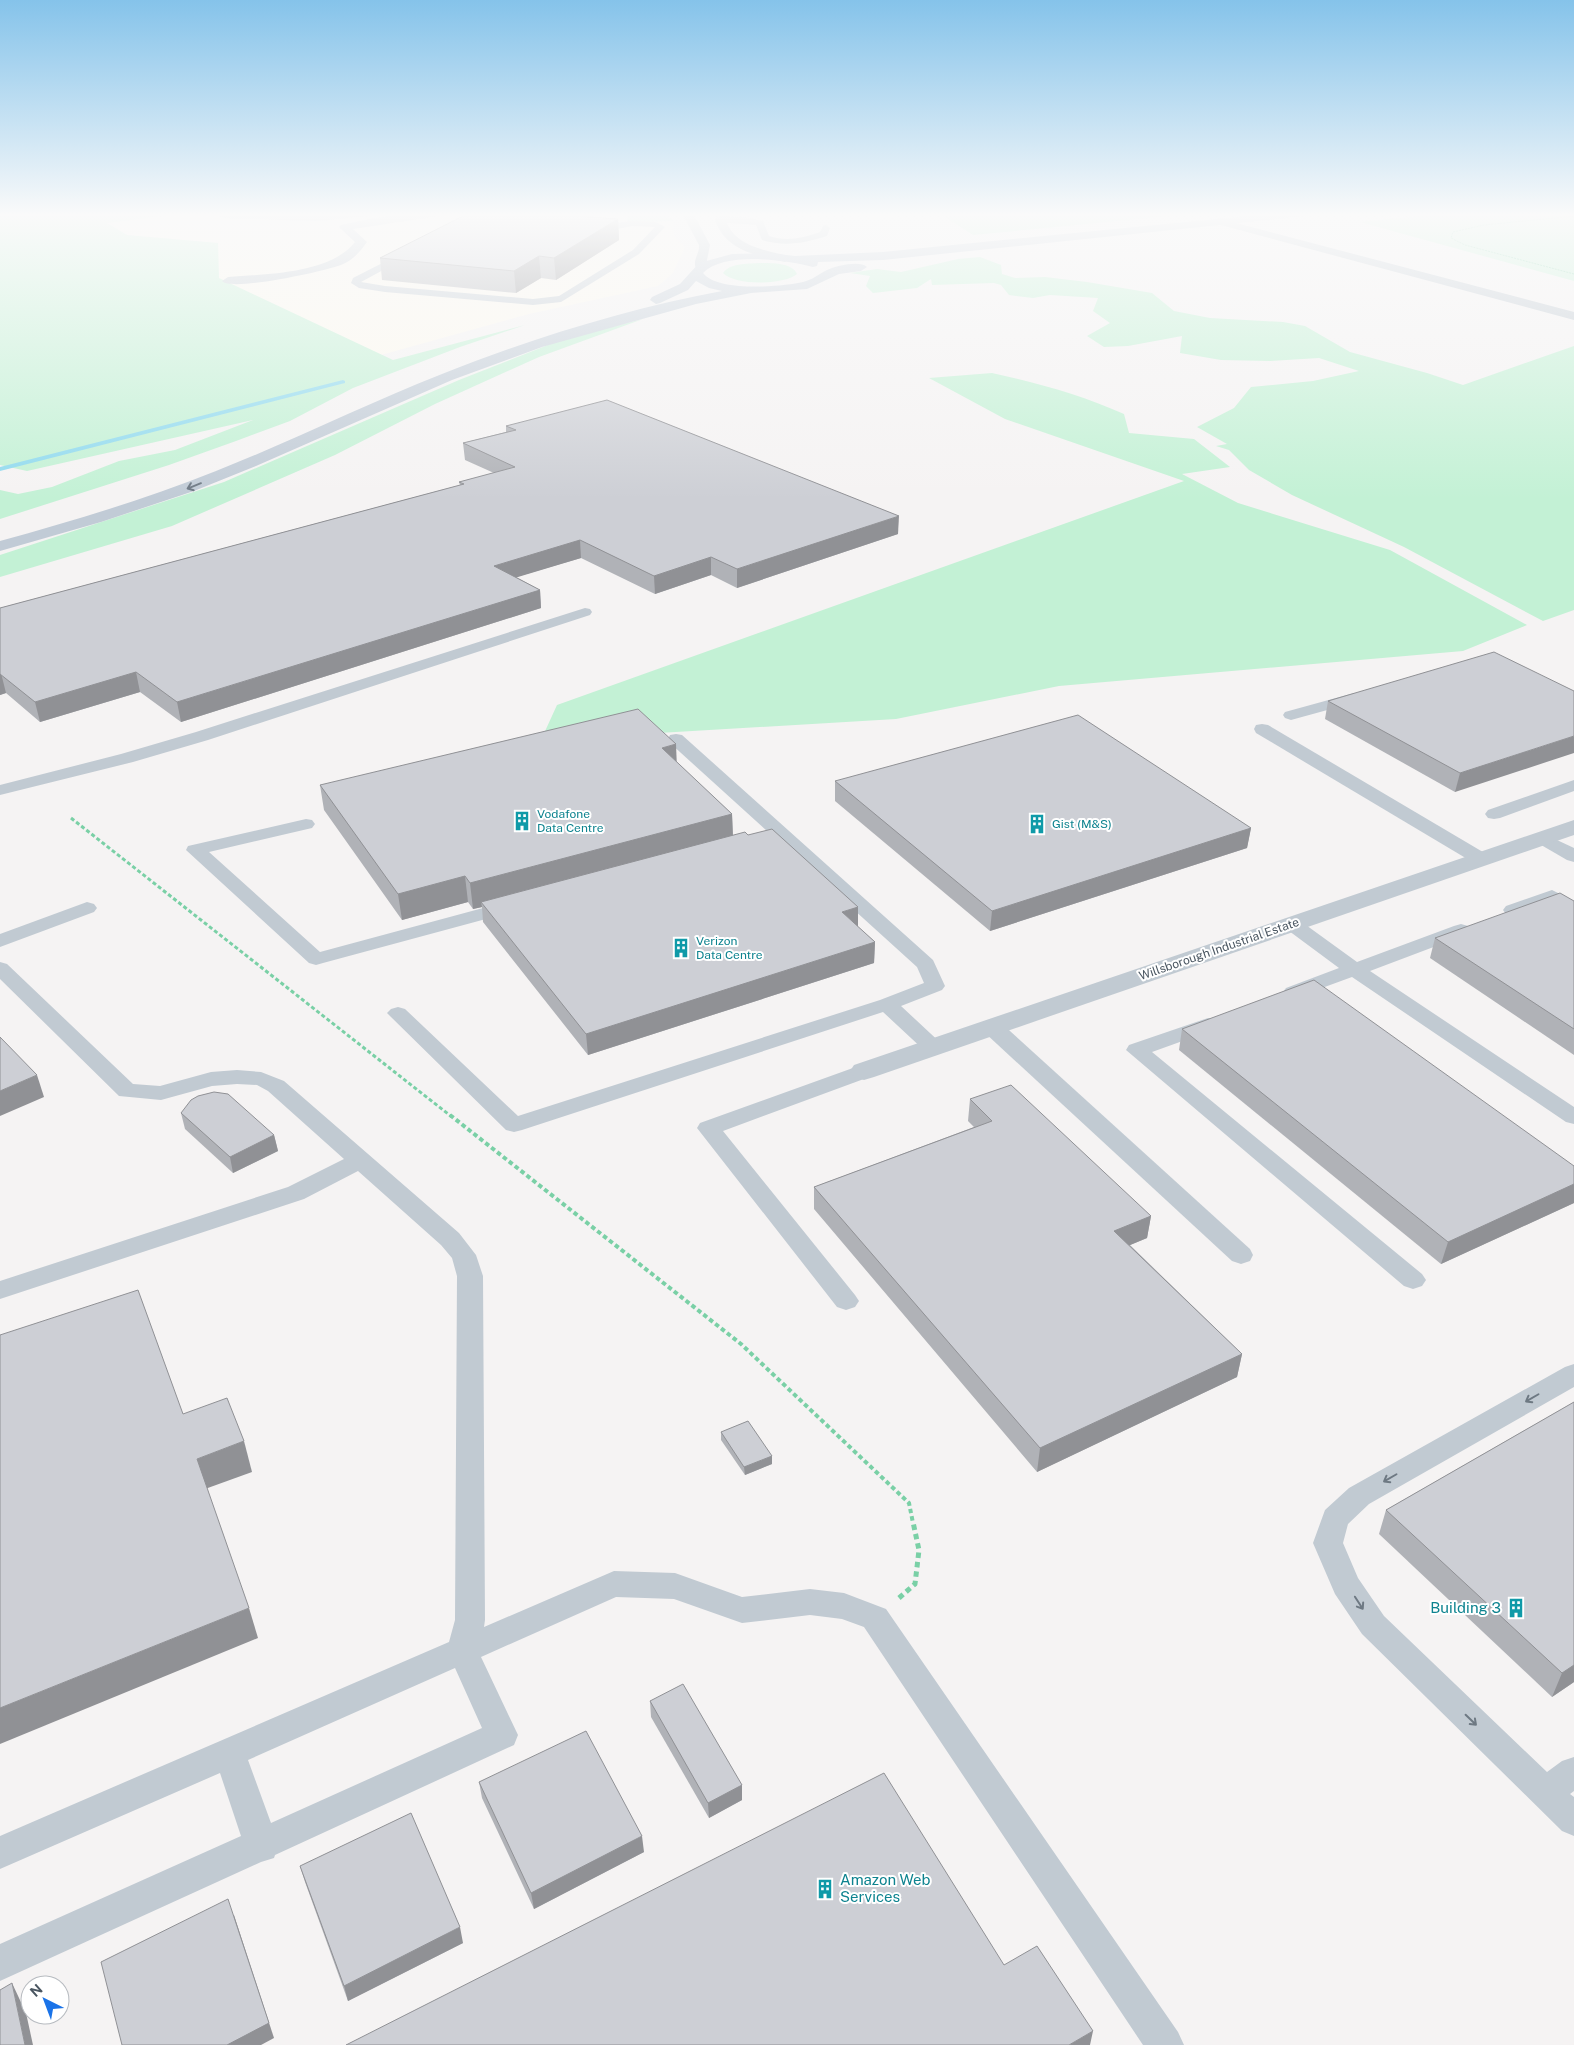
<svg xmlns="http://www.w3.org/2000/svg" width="1574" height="2045" font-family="'Public Sans',sans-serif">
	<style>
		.commercial { fill: #fdf9ef }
		.green { fill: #c3f1d5 }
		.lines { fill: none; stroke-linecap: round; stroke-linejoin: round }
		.stream { fill: #90daee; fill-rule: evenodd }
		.path-far3 { stroke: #7ad0a6; stroke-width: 1; stroke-dasharray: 2 1; stroke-linecap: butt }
		.path-far2 { stroke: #7ad0a6; stroke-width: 3; stroke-dasharray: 4 2.5; stroke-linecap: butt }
		.path-far1 { stroke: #7ad0a6; stroke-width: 4; stroke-dasharray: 4.5 3; stroke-linecap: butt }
		.path { stroke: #7ad0a6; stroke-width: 5; stroke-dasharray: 5.5 4; stroke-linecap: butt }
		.service { fill: #c1cad2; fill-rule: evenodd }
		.minor { fill: #c1cad2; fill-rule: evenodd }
		.tertiary { fill: #c1cad2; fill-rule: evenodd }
		.secondary { fill: #c1cbd6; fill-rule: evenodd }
		.wall { fill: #b0b2b7 }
		.shaded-wall { fill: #909195 }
		.building { fill: #cdcfd5; stroke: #909195 }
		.oneway { stroke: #6e7984 }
		.oneway2 { stroke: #6e7983 }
		.labels { text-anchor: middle; stroke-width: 4; stroke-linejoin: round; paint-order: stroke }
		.culture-label { font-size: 12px; fill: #0d838f; stroke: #fff; text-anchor: start }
		.street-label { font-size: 12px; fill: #4a5661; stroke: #fff }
		.near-culture-label { font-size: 15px; fill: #0d838f; stroke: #fff; text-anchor: end }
	</style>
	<rect width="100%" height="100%" fill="#f5f3f3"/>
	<g class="commercial">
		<path d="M186 213H627L626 222H673L674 236 685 247 673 273 658 286 529 314 381 355 218 278 217 243 127 235 107 223Z"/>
		<path d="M772 213H895L903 216 873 219 870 216 772 215Z"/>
	</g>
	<g class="green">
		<path d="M0 213H186L107 223 127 235 218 243 219 278 393 360 525 325 460 347 353 388 290 421 236 441 169 465 0 519V490L18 494 52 487 119 461 175 450 253 420 27 471 0 465Z"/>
		<path d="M629 213H661L672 219V221L627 222Z"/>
		<path d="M958 213H957H1201L973 235 945 217 963 215Z"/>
		<path d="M1446 213H1574V281L1360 222Z"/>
		<path d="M980 257 1001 265 1002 274 1015 278 1045 277 1087 282 1152 293 1174 311 1210 318 1283 322 1305 326 1350 352 1427 373 1463 385 1574 346V610L1543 621 1404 547 1292 495 1249 470 1229 450 1216 446 1227 444 1197 427 1234 408 1251 387 1313 381 1359 371 1319 358 1270 361 1221 360 1180 353 1182 336 1128 346 1104 347 1087 336 1110 323 1093 311 1098 298 1050 295 1033 298 1009 295 1001 285 994 283 932 285 931 279 917 288 873 293 866 286 870 276 850 273 877 269 901 272 958 259Z"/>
		<path d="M758 263C770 263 792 262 797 274 785 285 735 286 723 273 730 263 747 264 758 263Z"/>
		<path d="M643 319 539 357 435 404 335 455 172 526 0 577V555L224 482 459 380 563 339Z"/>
		<path d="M992 373C1038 383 1082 395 1124 414L1129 433 1194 439 1230 467 1182 474 1238 503 1390 550 1527 625 1463 651 1059 686 896 719 541 740 557 705 1184 481 1005 419 929 378Z"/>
	</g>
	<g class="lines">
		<path class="stream" d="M343 380 345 381V383L0 471V467Z"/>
		<path class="path-far3" d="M1574 216 1484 225 1453 232 1451 238 1465 245 1574 274"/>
		<path class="path-far2" d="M71 818 452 1117"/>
		<path class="path-far1" d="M450 1115 741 1344 909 1503 913 1523"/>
		<path class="path" d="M899 1598 915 1584 919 1550 913 1522"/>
		<g class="service">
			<path d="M208 213 317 215 347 213H374L370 216 317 221 224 218Z"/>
			<path d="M720 217H746L763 221 769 236C786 242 803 238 820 232L823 226 826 225 830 228 827 236C805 243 785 247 762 240L756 225 717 222V218Z"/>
			<path d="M632 221 656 222 665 227 639 254 561 302 533 305 385 292 359 288 351 283 353 278 406 251 409 252V256L361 282 385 286 533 299 559 296 633 250 655 227 632 226 602 232 598 229 607 224Z"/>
			<path d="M585 608 590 609 592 612 590 615 208 740 133 762 0 795V785L121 754 196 732Z"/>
			<path d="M1354 693 1360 695 1362 698 1360 701 1291 720 1285 718 1283 715 1285 712Z"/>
			<path d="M1262 724 1268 725 1488 855 1490 859 1488 863 1481 865 1474 863 1256 733 1254 729 1256 725Z"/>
			<path d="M676 734 682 735 933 960 945 986 942 990 901 1006 945 1047 942 1052 934 1053 926 1052 883 1012 522 1130 514 1132 506 1130 391 1017 387 1013 391 1009 398 1007 405 1009 518 1116 880 1000 924 983 917 967 670 743 668 739 670 735Z"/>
			<path d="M1574 780V791L1500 818 1494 819 1488 818 1485 814 1488 810Z"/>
			<path d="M306 819 312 820 315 824 312 828 209 852 320 952 509 901 516 903 519 907 516 911 323 963 316 965 309 963 186 850 188 846Z"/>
			<path d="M1542 833 1574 848V862L1567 860 1536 842 1533 838 1536 834Z"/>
			<path d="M1552 890 1574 901V915L1567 913 1550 903 1520 914 1513 916 1506 914 1503 910 1506 906Z"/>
			<path d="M87 902 94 904 97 908 94 912 0 947V934Z"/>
			<path d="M1292 918 1299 920 1357 962 1454 926 1461 924 1468 926 1471 930 1468 934 1370 971 1574 1107V1124L1566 1122 1352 977 1300 996 1293 998 1286 996 1283 992 1286 988 1339 968 1285 928 1282 924 1285 920Z"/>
			<path d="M0 962 7 964 133 1084 160 1086 211 1072 237 1070 261 1072 284 1081 459 1233 476 1255 483 1276 485 1620 484 1627 614 1571 675 1573 742 1597 810 1589 844 1593 886 1609 1178 2032 1184 2045H1143L864 1627 842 1619 810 1615 742 1623 674 1599 616 1597 481 1657 518 1735 514 1745 275 1855 274 1858 261 1862 0 1981V1944L241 1836 220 1773 0 1869V1836L449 1642 455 1620 457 1276 452 1258 441 1245 358 1171 304 1199 0 1299V1281L288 1187 344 1159 268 1091 257 1085 237 1084 212 1086 161 1100 119 1096 0 979ZM455 1668 482 1728 271 1823 248 1760Z"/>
			<path d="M1208 1018 1216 1019 1219 1024 1216 1029 1152 1052 1422 1274 1426 1280 1422 1286 1413 1289 1404 1286 1126 1050 1129 1045Z"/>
			<path d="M992 1021 1000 1022 1250 1249 1253 1255 1250 1261 1241 1264 1232 1261 984 1032 981 1027 984 1022Z"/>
			<path d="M864 1064 872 1066 875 1071 872 1076 723 1131 855 1295 859 1301 855 1307 846 1310 837 1307 697 1128 700 1123Z"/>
			<path d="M1574 1364V1387L1369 1504 1348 1524 1343 1543 1358 1578 1384 1616 1547 1772 1562 1761 1574 1757V1791L1570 1794 1574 1797V1836L1562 1831 1362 1634 1335 1594 1313 1543 1325 1510 1349 1488 1565 1367Z"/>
		</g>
		<g class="minor">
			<path d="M415 213H444L439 216 353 229 367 242C360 252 353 260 341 265 325 271 232 292 222 281L228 277C266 274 330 274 355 242L341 229 339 227 341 225 374 218Z"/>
			<path d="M1574 820V835L874 1077 864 1080 854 1077 850 1071 854 1065Z"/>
		</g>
		<g class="tertiary">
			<path d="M682 213H693L710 245 705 270H697C691 261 700 254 699 245Z"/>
			<path d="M722 213H733L726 221C736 247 765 250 789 256L791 258 785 262C756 255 726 251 715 220Z"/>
			<path d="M1221 219 1574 312V320L1217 224 1216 222 1217 220Z"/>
		</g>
		<path class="secondary" d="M1276 213H1310L1305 216 883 260 818 262 817 266 813 267C785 260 725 251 703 273 717 292 781 287 803 282 812 280 819 274 827 270 836 266 860 260 867 267L861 271 839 274 807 289 751 293 696 304 542 347 452 380 256 466 194 491 101 522 0 551V541C73 521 146 499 216 471 292 441 366 404 442 374 529 339 630 308 722 291L709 288 696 281 688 290 660 303 656 304 650 300 652 297 680 284 699 263 732 254 769 253 795 256 883 252Z"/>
	</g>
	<g class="wall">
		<path d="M618 219 619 240 556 280 541 278 516 293 382 280 380 258Z"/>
		<path d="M506 426 898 534 737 588 711 575 655 594 581 558 516 577 540 590 541 608 181 722 140 692 40 722 6 693 0 695V608L460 485 459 482 494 473 465 460 463 443 506 432Z"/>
		<path d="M1574 691 1455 792 1325 719 1328 701Z"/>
		<path d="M677 763 732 814 733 835 858 927 875 942 874 963 588 1055 483 922 482 907 473 909 468 902 402 920 324 810 320 785Z"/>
		<path d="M835 781 1251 828 1247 848 990 931 835 801Z"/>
		<path d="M1574 901V1055L1430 958 1435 938Z"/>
		<path d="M1182 1029 1574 1166V1203L1441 1264 1179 1050Z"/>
		<path d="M970 1099 1151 1216 1147 1238 1130 1245 1242 1354 1237 1377 1037 1472 814 1209V1187L974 1127 968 1121Z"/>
		<path d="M181 1113 274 1135 278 1151 233 1173 185 1129Z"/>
		<path d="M1574 1402V1682L1552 1697 1379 1534 1386 1510Z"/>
		<path d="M721 1432 772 1456V1464L745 1475 721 1440Z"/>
		<path d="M650 1701 742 1785V1800L709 1818 651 1717Z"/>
		<path d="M479 1782 644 1852 534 1909 482 1798Z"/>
		<path d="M300 1866 463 1943 348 2001 305 1882Z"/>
	</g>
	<g class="shaded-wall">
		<path d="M618 219 619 240 556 280 554 258Z"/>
		<path d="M539 256 541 278 516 293 514 271Z"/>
		<path d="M899 516 898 534 737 588V569Z"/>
		<path d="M580 540 581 558 495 584 494 566Z"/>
		<path d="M711 557V575L655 594 654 576Z"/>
		<path d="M540 590 541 608 181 722 177 702Z"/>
		<path d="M136 672 140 692 40 722 35 702Z"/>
		<path d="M1 673 6 693 0 695V674Z"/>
		<path d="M1574 736V753L1455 792 1460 773Z"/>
		<path d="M676 744 677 769 662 748Z"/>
		<path d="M732 814 733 840 481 902 482 907 473 909 470 883Z"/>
		<path d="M1251 828 1247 848 990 931 992 911Z"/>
		<path d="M465 876 468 902 402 920 398 894Z"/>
		<path d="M858 907V927L842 912Z"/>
		<path d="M875 942 874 963 588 1055 586 1034Z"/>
		<path d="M37 1075 44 1097 0 1116V1091Z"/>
		<path d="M274 1135 278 1151 233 1173 230 1157Z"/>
		<path d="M1574 1184V1203L1441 1264 1448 1242Z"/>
		<path d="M1151 1216 1147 1238 1111 1253 1114 1231Z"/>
		<path d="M1242 1354 1237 1377 1037 1472 1040 1448Z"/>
		<path d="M244 1441 252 1472 205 1489 197 1459Z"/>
		<path d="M772 1456V1464L745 1475 744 1467Z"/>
		<path d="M249 1608 258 1638 0 1744V1708Z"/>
		<path d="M1574 1665V1682L1552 1697 1562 1673Z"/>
		<path d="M742 1785V1800L709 1818 708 1803Z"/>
		<path d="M642 1836 644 1852 534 1909 531 1893Z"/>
		<path d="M234 1915 274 2038 261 2045H227Z"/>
		<path d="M460 1927 463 1943 348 2001 344 1986Z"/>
		<path d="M12 1983 26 2013 33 2045H25Z"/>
		<path d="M1093 2031 1090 2045H1069Z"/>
	</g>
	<g class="building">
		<path d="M469 213H532L618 219 554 258 539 256 514 271 380 258Z"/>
		<path d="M607 400 899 516 737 569 711 557 654 576 580 540 494 566 540 590 177 702 136 672 35 702 0 674V608L464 484 459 482 515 467 463 443 516 430 506 426Z"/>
		<path d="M1494 652 1574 691V736L1460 773 1328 701Z"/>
		<path d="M638 709 676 744 662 748 732 814 470 883 465 876 398 894 320 785Z"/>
		<path d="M1078 715 1251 828 992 911 835 781Z"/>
		<path d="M772 829 858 907 842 912 875 942 586 1034 481 902 745 832 748 835Z"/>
		<path d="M1560 893 1574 901V1029L1435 938Z"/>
		<path d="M1314 980 1574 1166V1184L1448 1242 1182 1029Z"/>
		<path d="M0 1037 37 1075 0 1091Z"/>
		<path d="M1011 1085 1151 1216 1114 1231 1242 1354 1040 1448 814 1187 992 1121 970 1099Z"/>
		<path d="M214 1092 228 1094 274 1135 230 1157 181 1113 191 1100 198 1096Z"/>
		<path d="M138 1290 183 1414 227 1398 244 1441 197 1459 249 1608 0 1708V1335Z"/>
		<path d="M1574 1402V1665L1562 1673 1386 1510Z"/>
		<path d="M748 1421 772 1456 744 1467 721 1432Z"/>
		<path d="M683 1684 742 1785 708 1803 650 1701Z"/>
		<path d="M586 1731 642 1836 531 1893 479 1782Z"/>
		<path d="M884 1773 1004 1965 1037 1946 1093 2031 1069 2045H346Z"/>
		<path d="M411 1813 460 1927 344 1986 300 1866Z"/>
		<path d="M228 1899 269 2023 227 2045H122L101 1962Z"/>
		<path d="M12 1983 25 2045H0V1990Z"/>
	</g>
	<defs><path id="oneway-shaft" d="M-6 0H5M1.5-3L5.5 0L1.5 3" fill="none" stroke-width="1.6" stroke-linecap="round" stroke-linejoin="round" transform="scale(1.25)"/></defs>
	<use class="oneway" href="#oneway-shaft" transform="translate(194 486) rotate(158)"/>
	<g class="oneway2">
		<use href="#oneway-shaft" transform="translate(1532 1398) rotate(150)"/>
		<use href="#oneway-shaft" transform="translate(1390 1478) rotate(150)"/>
		<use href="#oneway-shaft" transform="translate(1359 1603) rotate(57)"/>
		<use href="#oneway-shaft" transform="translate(1471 1720) rotate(44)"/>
	</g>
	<linearGradient id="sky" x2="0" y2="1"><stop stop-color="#85c3ea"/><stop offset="0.43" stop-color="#fafafa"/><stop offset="1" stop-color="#fafafa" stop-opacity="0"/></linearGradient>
	<rect width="1574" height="499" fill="url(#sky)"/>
	<defs>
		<symbol id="building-bare" viewBox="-9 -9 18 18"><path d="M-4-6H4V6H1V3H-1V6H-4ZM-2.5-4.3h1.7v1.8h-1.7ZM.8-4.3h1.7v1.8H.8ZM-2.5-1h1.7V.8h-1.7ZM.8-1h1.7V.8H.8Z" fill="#0f9aa8" stroke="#fff" stroke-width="2.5" paint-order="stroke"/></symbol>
	</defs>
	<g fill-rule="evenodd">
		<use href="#building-bare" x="508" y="807" width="28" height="28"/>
		<use href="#building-bare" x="1023" y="810" width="28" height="28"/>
		<use href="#building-bare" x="667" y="934" width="28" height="28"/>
		<use href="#building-bare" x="1502" y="1594" width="28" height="28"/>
		<use href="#building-bare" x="811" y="1875" width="28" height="28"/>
	</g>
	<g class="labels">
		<g class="culture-label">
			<text x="537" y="818">Vodafone<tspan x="537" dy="14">Data Centre</tspan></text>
			<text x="1052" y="828">Gist (M&amp;S)</text>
			<text x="696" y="945">Verizon<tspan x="696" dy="14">Data Centre</tspan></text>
		</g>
		<g class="street-label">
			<text transform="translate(1219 949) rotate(-19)" y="4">Willsborough Industrial Estate</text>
		</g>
		<g class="near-culture-label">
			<text x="1501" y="1613">Building 3</text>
			<text x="840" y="1885" text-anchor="start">Amazon Web<tspan x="840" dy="17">Services</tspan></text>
		</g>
	</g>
	<g transform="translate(45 2000) rotate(318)"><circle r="24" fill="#ffffff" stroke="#b7bbc0"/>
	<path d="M0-4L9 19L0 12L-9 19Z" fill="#1a73e8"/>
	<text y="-8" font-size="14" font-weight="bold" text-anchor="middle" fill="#4a5661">N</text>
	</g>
</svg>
